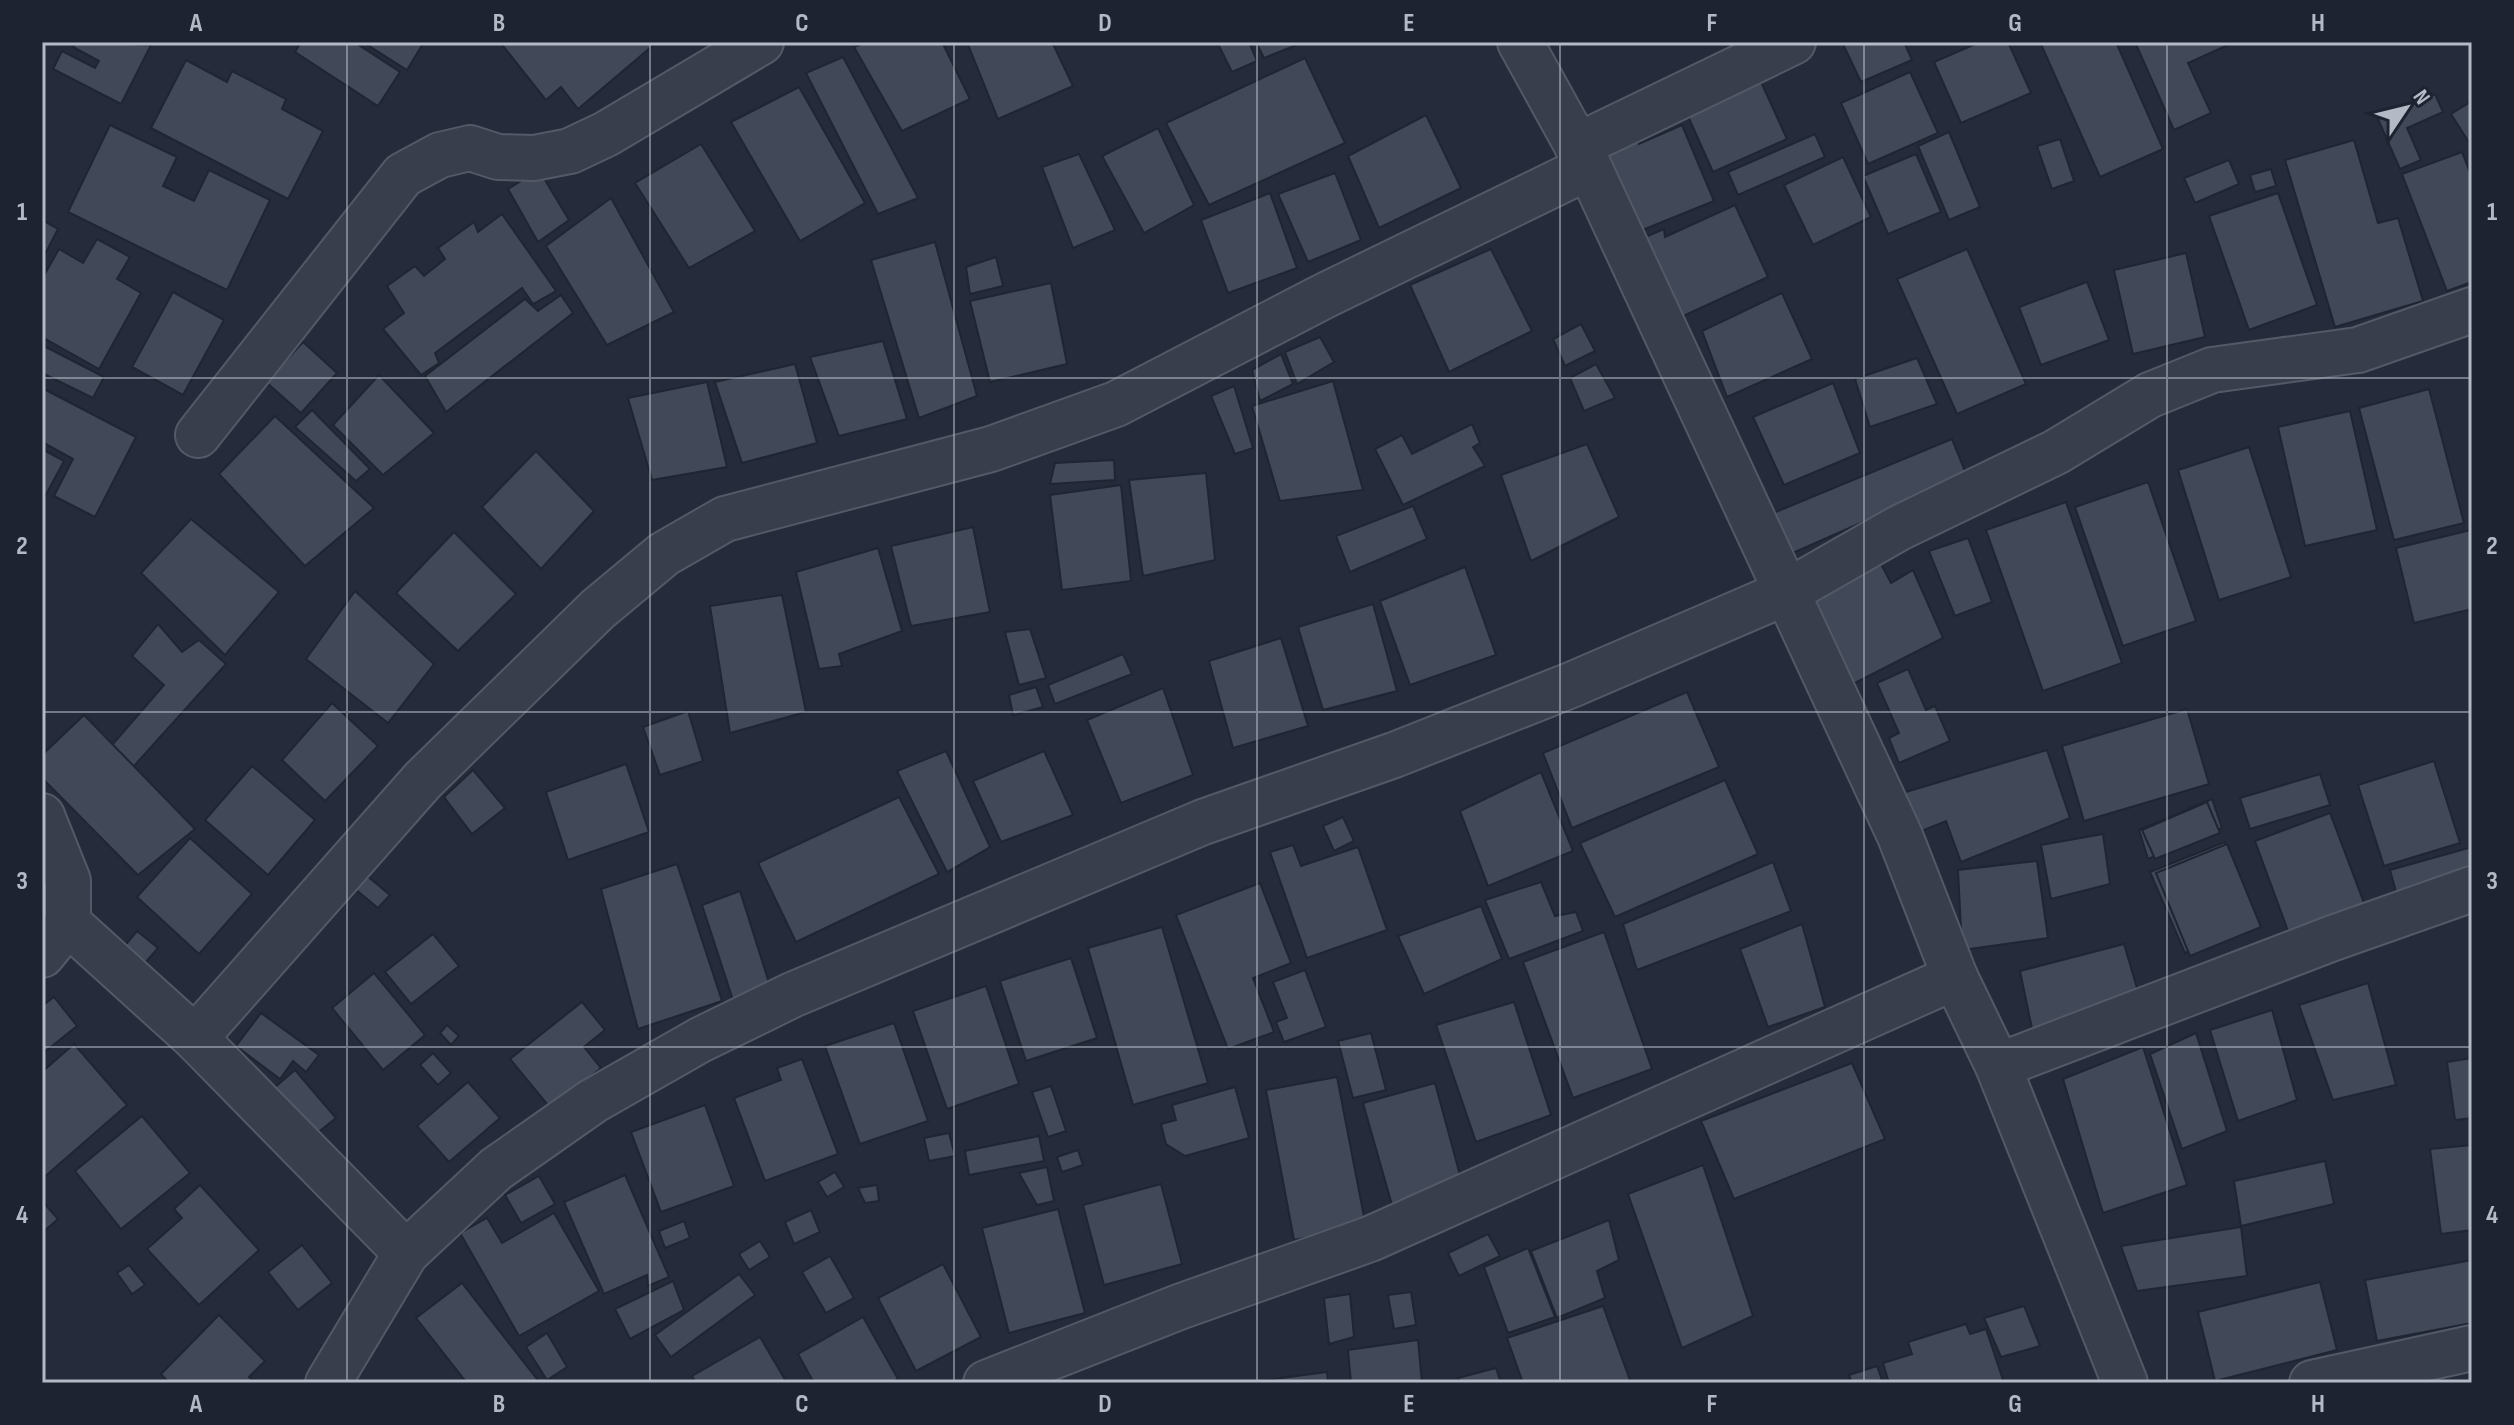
<svg xmlns="http://www.w3.org/2000/svg" width="2514" height="1425" font-family="'Sofia Sans Condensed',sans-serif">
	<style>
		.building { fill: #414959; stroke: #1f2532; stroke-width: 2 }
		.lines { fill: none; stroke-linecap: round; stroke-linejoin: round }
		.street-casing { stroke: #535966; stroke-width: 48 }
		.street { stroke: #383e4b; stroke-width: 44 }
		.grid { fill: none; stroke: #b4b9c6; stroke-width: 2; stroke-opacity: 0.55 }
		.neatline { fill: none; stroke: #b4b9c6; stroke-width: 3 }
		.grid-label { font-size: 26px; text-anchor: middle; font-weight: bold; fill: #b4b9c6 }
	</style>
	<rect width="100%" height="100%" fill="#252b3a"/>
	<g class="building">
		<path d="M76 42 151 45 121 104 53 69 62 51 95 68 99 61 73 47Z"/>
		<path d="M301 42H354L400 72 378 106 295 52Z"/>
		<path d="M363 42H424L407 70Z"/>
		<path d="M500 42H657L578 109 561 87 546 100Z"/>
		<path d="M867 42H942L970 99 902 131 854 47Z"/>
		<path d="M967 42H1052L1073 86 998 119Z"/>
		<path d="M1217 42H1249L1257 61 1232 72Z"/>
		<path d="M1256 42H1304L1264 58Z"/>
		<path d="M1847 42H1904L1912 60 1861 82 1843 44Z"/>
		<path d="M1980 42H2008L2031 93 1961 123 1934 62Z"/>
		<path d="M2040 42H2116L2163 149 2100 177Z"/>
		<path d="M2135 42H2226L2228 45 2188 63 2211 113 2174 130Z"/>
		<path d="M843 57 918 198 878 214 806 73Z"/>
		<path d="M1305 58 1345 143 1209 205 1166 123Z"/>
		<path d="M186 60 227 82 232 71 286 99 282 109 323 131 288 199 151 128Z"/>
		<path d="M1910 72 1938 133 1868 164 1841 103Z"/>
		<path d="M1761 82 1787 139 1713 172 1687 114Z"/>
		<path d="M799 87 865 203 800 241 731 122Z"/>
		<path d="M2435 94 2443 112 2407 128 2421 160 2400 169 2378 119Z"/>
		<path d="M2472 101V147L2451 114Z"/>
		<path d="M1426 115 1461 188 1379 228 1348 156Z"/>
		<path d="M110 125 177 157 163 186 194 201 209 170 270 200 227 290 68 212Z"/>
		<path d="M1682 125 1714 201 1640 231 1597 147 1634 129 1639 144Z"/>
		<path d="M1158 128 1194 205 1144 233 1102 156Z"/>
		<path d="M1949 132 1980 207 1949 220 1918 146Z"/>
		<path d="M1815 134 1825 157 1738 195 1728 172Z"/>
		<path d="M2060 139 2074 181 2052 189 2037 146Z"/>
		<path d="M2354 140 2378 223 2398 218 2423 301 2335 327 2285 160Z"/>
		<path d="M701 144 755 231 689 268 635 183Z"/>
		<path d="M2462 152 2472 178V282L2447 291 2402 174Z"/>
		<path d="M1079 154 1115 230 1073 248 1042 167Z"/>
		<path d="M1916 154 1941 212 1888 234 1863 176Z"/>
		<path d="M1843 157 1871 217 1813 245 1784 185Z"/>
		<path d="M2229 160 2239 184 2195 203 2184 178Z"/>
		<path d="M2271 169 2276 186 2255 192 2250 175Z"/>
		<path d="M539 170 569 220 538 242 508 189Z"/>
		<path d="M1335 173 1361 240 1308 262 1278 194Z"/>
		<path d="M1270 193 1297 268 1228 293 1201 220Z"/>
		<path d="M2278 193 2317 305 2249 330 2209 216Z"/>
		<path d="M611 198 674 312 607 345 546 246Z"/>
		<path d="M1735 205 1768 277 1681 317 1643 238 1664 229 1665 237Z"/>
		<path d="M502 214 556 291 533 304 522 288 435 353 439 363 421 375 383 329 404 313 387 286 415 266 424 276 445 259 438 248 474 222 478 232Z"/>
		<path d="M42 220 58 229 42 260Z"/>
		<path d="M97 239 130 257 117 279 141 293 99 369 42 337V279L59 249 83 263Z"/>
		<path d="M935 242 977 396 919 418 871 260Z"/>
		<path d="M1491 249 1532 331 1449 372 1410 285Z"/>
		<path d="M1967 249 2026 384 1957 414 1897 279Z"/>
		<path d="M2186 253 2205 337 2133 354 2114 270Z"/>
		<path d="M996 257 1003 286 970 294 966 267Z"/>
		<path d="M2087 282 2109 340 2041 365 2019 307Z"/>
		<path d="M1051 283 1067 364 990 382 970 301Z"/>
		<path d="M173 292 224 320 183 395 132 367Z"/>
		<path d="M1782 293 1812 359 1727 397 1702 331Z"/>
		<path d="M561 295 573 313 446 412 425 376 525 299 538 311Z"/>
		<path d="M1581 324 1595 351 1565 366 1553 339Z"/>
		<path d="M1320 337 1334 362 1297 384 1285 352Z"/>
		<path d="M883 341 907 419 839 436 810 357Z"/>
		<path d="M303 342 337 373 301 413 266 382Z"/>
		<path d="M42 345 104 377 93 398 42 373Z"/>
		<path d="M1281 354 1293 384 1260 401 1252 370Z"/>
		<path d="M1917 358 1937 404 1870 427 1855 379Z"/>
		<path d="M795 364 817 443 742 463 715 382Z"/>
		<path d="M1596 364 1615 398 1584 411 1570 378Z"/>
		<path d="M379 375 434 433 383 475 333 425Z"/>
		<path d="M1333 381 1363 490 1280 501 1252 406Z"/>
		<path d="M707 382 727 467 652 480 628 398Z"/>
		<path d="M1833 383 1860 453 1784 485 1753 417Z"/>
		<path d="M1234 386 1253 448 1235 454 1211 396Z"/>
		<path d="M42 388 136 437 95 517 54 496 73 459 42 442Z"/>
		<path d="M2429 389 2464 523 2394 540 2359 408Z"/>
		<path d="M312 410 370 469 356 481 295 427Z"/>
		<path d="M2350 411 2377 530 2305 546 2278 427Z"/>
		<path d="M275 416 374 508 305 566 219 474Z"/>
		<path d="M1472 424 1480 443 1473 447 1485 466 1403 505 1375 449 1402 435 1412 454Z"/>
		<path d="M1952 439 1967 476 1786 556 1771 514Z"/>
		<path d="M1587 444 1619 517 1531 561 1501 475Z"/>
		<path d="M2249 447 2291 577 2219 600 2178 470Z"/>
		<path d="M42 449 64 461 42 502Z"/>
		<path d="M536 451 594 511 541 569 482 507Z"/>
		<path d="M1114 460 1115 480 1050 484 1055 463Z"/>
		<path d="M1206 473 1215 560 1143 576 1129 480Z"/>
		<path d="M2148 482 2196 621 2123 646 2075 507Z"/>
		<path d="M1121 485 1131 581 1062 590 1050 495Z"/>
		<path d="M2066 502 2122 663 2043 691 1986 530Z"/>
		<path d="M1413 506 1427 539 1350 572 1336 536Z"/>
		<path d="M191 519 279 592 225 655 141 573Z"/>
		<path d="M973 527 990 612 911 626 891 546Z"/>
		<path d="M2471 530 2472 609 2414 623 2396 548Z"/>
		<path d="M454 532 516 594 458 651 396 593Z"/>
		<path d="M1968 538 1992 602 1955 616 1929 551Z"/>
		<path d="M878 548 902 631 839 654 842 666 819 669 796 572Z"/>
		<path d="M1880 562 1891 583 1913 570 1943 638 1851 685 1807 602Z"/>
		<path d="M1465 567 1496 655 1410 685 1380 601Z"/>
		<path d="M355 591 434 664 388 723 306 659Z"/>
		<path d="M782 595 806 712 730 733 710 606Z"/>
		<path d="M1373 604 1397 691 1323 710 1298 627Z"/>
		<path d="M158 624 182 652 199 640 226 664 133 767 112 745 164 685 132 656Z"/>
		<path d="M1030 629 1046 678 1019 685 1005 632Z"/>
		<path d="M1281 638 1308 726 1233 748 1209 661Z"/>
		<path d="M1123 654 1132 674 1055 704 1048 685Z"/>
		<path d="M1908 669 1926 710 1935 706 1950 741 1899 763 1889 738 1899 733 1877 683Z"/>
		<path d="M1036 687 1043 707 1013 715 1009 695Z"/>
		<path d="M1163 688 1193 775 1121 803 1087 720Z"/>
		<path d="M1687 692 1719 767 1572 828 1543 753Z"/>
		<path d="M332 703 378 746 325 801 282 760Z"/>
		<path d="M2187 709 2209 784 2084 821 2062 746Z"/>
		<path d="M688 711 703 761 660 775 643 727Z"/>
		<path d="M84 715 195 829 138 875 42 778V755Z"/>
		<path d="M2047 750 2070 818 1961 862 1946 821 1912 835 1899 794Z"/>
		<path d="M946 751 990 847 947 872 897 771Z"/>
		<path d="M1044 751 1073 815 1001 842 973 781Z"/>
		<path d="M2434 761 2460 843 2384 866 2358 785Z"/>
		<path d="M626 764 649 832 568 860 546 792Z"/>
		<path d="M252 766 315 820 268 875 205 820Z"/>
		<path d="M473 770 505 808 472 834 444 797Z"/>
		<path d="M1541 772 1573 851 1488 886 1460 811Z"/>
		<path d="M2320 774 2330 805 2250 829 2240 798Z"/>
		<path d="M1725 780 1758 854 1615 917 1580 843Z"/>
		<path d="M899 797 939 874 796 942 758 863Z"/>
		<path d="M2212 799 2222 828 2148 859 2139 830Z"/>
		<path d="M2207 802 2220 833 2155 859 2142 830Z"/>
		<path d="M2330 813 2364 903 2288 931 2255 841Z"/>
		<path d="M1343 817 1354 841 1334 851 1323 826Z"/>
		<path d="M2103 834 2110 884 2051 899 2041 845Z"/>
		<path d="M190 838 252 894 199 954 137 897Z"/>
		<path d="M2225 842 2256 921 2185 953 2150 872Z"/>
		<path d="M2227 844 2261 927 2190 956 2156 873Z"/>
		<path d="M1293 845 1301 866 1358 847 1387 930 1307 958 1270 852Z"/>
		<path d="M2472 847V879L2398 899 2390 870Z"/>
		<path d="M2037 861 2048 938 1962 950 1958 870Z"/>
		<path d="M1773 862 1791 911 1637 970 1623 924Z"/>
		<path d="M677 864 722 1001 638 1029 601 889Z"/>
		<path d="M366 875 390 895 378 908 355 889Z"/>
		<path d="M1541 882 1555 916 1576 912 1583 931 1509 959 1485 900Z"/>
		<path d="M1260 883 1291 963 1253 978 1274 1032 1228 1049 1176 915Z"/>
		<path d="M740 891 770 986 733 1000 702 905Z"/>
		<path d="M1481 906 1502 959 1424 994 1398 936Z"/>
		<path d="M1802 924 1825 1007 1768 1027 1740 949Z"/>
		<path d="M1162 927 1208 1083 1133 1105 1088 948Z"/>
		<path d="M137 931 158 948 139 970 119 953Z"/>
		<path d="M1604 932 1652 1069 1573 1098 1523 962Z"/>
		<path d="M433 934 459 966 411 1004 385 972Z"/>
		<path d="M2124 944 2142 1005 2035 1043 2020 971Z"/>
		<path d="M1071 958 1097 1038 1026 1061 1000 981Z"/>
		<path d="M1305 970 1326 1027 1284 1042 1276 1022 1287 1018 1273 982Z"/>
		<path d="M374 973 425 1035 383 1070 332 1008Z"/>
		<path d="M2368 983 2396 1085 2333 1100 2299 1005Z"/>
		<path d="M986 986 1019 1084 947 1109 913 1011Z"/>
		<path d="M54 997 77 1026 42 1054V1006Z"/>
		<path d="M582 1002 605 1030 584 1047 601 1068 551 1109 510 1059Z"/>
		<path d="M1514 1002 1551 1115 1476 1142 1436 1025Z"/>
		<path d="M2272 1010 2297 1100 2238 1121 2210 1030Z"/>
		<path d="M261 1013 319 1055 306 1072 293 1061 280 1079 236 1046Z"/>
		<path d="M894 1023 928 1121 860 1144 825 1046Z"/>
		<path d="M447 1025 459 1036 451 1045 440 1033Z"/>
		<path d="M1371 1033 1386 1090 1353 1098 1338 1041Z"/>
		<path d="M2196 1033 2227 1131 2182 1149 2150 1054Z"/>
		<path d="M74 1044 127 1105 42 1179V1072Z"/>
		<path d="M2143 1047 2187 1185 2103 1213 2063 1079Z"/>
		<path d="M433 1053 451 1073 438 1085 420 1065Z"/>
		<path d="M2472 1058V1118L2455 1120 2447 1062Z"/>
		<path d="M802 1059 838 1154 765 1181 734 1098 781 1080 777 1068Z"/>
		<path d="M1852 1063 1885 1139 1734 1199 1701 1121Z"/>
		<path d="M295 1070 336 1118 316 1134 267 1094Z"/>
		<path d="M1337 1077 1366 1227 1294 1240 1266 1090Z"/>
		<path d="M468 1082 500 1118 449 1162 417 1126Z"/>
		<path d="M1435 1083 1463 1186 1392 1205 1363 1103Z"/>
		<path d="M1051 1086 1066 1131 1048 1137 1032 1092Z"/>
		<path d="M1235 1087 1249 1138 1185 1156 1166 1144 1161 1124 1176 1120 1172 1105Z"/>
		<path d="M705 1105 734 1186 661 1212 631 1132Z"/>
		<path d="M142 1116 190 1173 121 1229 75 1171Z"/>
		<path d="M949 1133 955 1156 929 1161 924 1138Z"/>
		<path d="M1039 1136 1044 1161 969 1175 965 1151Z"/>
		<path d="M2472 1145V1230L2441 1234 2430 1149Z"/>
		<path d="M1078 1150 1083 1165 1062 1172 1057 1157Z"/>
		<path d="M2325 1161 2334 1204 2241 1226 2234 1181Z"/>
		<path d="M1703 1165 1753 1316 1682 1348 1628 1194Z"/>
		<path d="M1047 1167 1054 1201 1037 1205 1019 1173Z"/>
		<path d="M835 1172 844 1187 827 1197 818 1182Z"/>
		<path d="M625 1175 669 1277 648 1286 647 1275 604 1294 564 1202Z"/>
		<path d="M539 1176 555 1204 521 1223 505 1195Z"/>
		<path d="M1161 1184 1182 1264 1104 1285 1083 1205Z"/>
		<path d="M200 1185 259 1250 199 1305 147 1249 182 1218 174 1209Z"/>
		<path d="M877 1185 879 1201 865 1203 858 1188Z"/>
		<path d="M42 1201 58 1219 42 1233Z"/>
		<path d="M1058 1209 1085 1313 1009 1333 982 1228Z"/>
		<path d="M811 1210 820 1232 794 1244 785 1222Z"/>
		<path d="M554 1213 599 1291 519 1336 460 1233 487 1218 502 1243Z"/>
		<path d="M1609 1220 1619 1260 1597 1271 1605 1298 1557 1318 1531 1251Z"/>
		<path d="M684 1221 690 1238 665 1248 659 1231Z"/>
		<path d="M2241 1227 2247 1276 2137 1291 2121 1246Z"/>
		<path d="M1488 1234 1500 1256 1459 1276 1448 1253Z"/>
		<path d="M760 1241 770 1257 749 1270 739 1254Z"/>
		<path d="M302 1245 332 1283 298 1310 268 1272Z"/>
		<path d="M1528 1248 1555 1317 1508 1333 1484 1267Z"/>
		<path d="M830 1256 854 1298 826 1313 802 1272Z"/>
		<path d="M2472 1260V1323L2377 1341 2365 1280Z"/>
		<path d="M943 1264 981 1337 916 1371 878 1298Z"/>
		<path d="M129 1265 145 1285 132 1294 117 1273Z"/>
		<path d="M739 1274 755 1295 671 1357 655 1335Z"/>
		<path d="M673 1281 684 1310 630 1339 615 1309Z"/>
		<path d="M2320 1282 2337 1350 2215 1381 2198 1312Z"/>
		<path d="M462 1283 540 1383H467L416 1318Z"/>
		<path d="M1411 1292 1416 1325 1394 1329 1388 1295Z"/>
		<path d="M1350 1294 1354 1337 1329 1344 1324 1298Z"/>
		<path d="M1603 1306 1631 1383H1523L1507 1338Z"/>
		<path d="M2024 1306 2040 1346 2001 1357 1984 1318Z"/>
		<path d="M219 1315 265 1361 249 1377 256 1383H169L161 1374Z"/>
		<path d="M863 1317 898 1379 891 1383H814L798 1354Z"/>
		<path d="M1966 1324 1970 1334 1986 1329 2004 1383H1889L1883 1363 1912 1354 1908 1342Z"/>
		<path d="M547 1333 567 1367 547 1380 526 1347Z"/>
		<path d="M760 1337 787 1383H696L692 1376Z"/>
		<path d="M1418 1340 1422 1383H1351L1348 1350Z"/>
		<path d="M1877 1366 1883 1383H1852L1849 1375Z"/>
		<path d="M1496 1368 1501 1383H1460L1458 1378Z"/>
		<path d="M1327 1372 1328 1383H1252V1382Z"/>
	</g>
	<g class="lines">
		<defs>
			<g id="street">
				<path d="M1520 42 1589 167 1900 836 1955 977 1998 1066 2125 1383"/>
				<path d="M1577 146 1793 42"/>
				<path d="M198 435 403 175 440 155 470 148 498 157 534 158 570 151 606 134 761 42"/>
				<path d="M42 816 68 881V923L42 955"/>
				<path d="M68 923 195 1038 406 1253"/>
				<path d="M195 1038 423 780 598 609 664 554 725 519 991 449 1116 404 1324 296 1589 167"/>
				<path d="M1998 1066 2333 938 2472 889"/>
				<path d="M328 1383 406 1253 496 1169 593 1101 700 1040 792 995 1203 822 1394 755 1571 685 1787 592 1899 528 2056 452 2150 395 2212 370 2358 350 2472 310"/>
				<path d="M986 1383 1179 1307 1370 1239 1955 977"/>
				<path d="M2312 1383 2472 1348"/>
			</g>
		</defs>
		<use href="#street" class="street-casing"/>
		<use href="#street" class="street"/>
	</g>
	<path class="grid" d="M347 42V1383M650 42V1383M954 42V1383M1257 42V1383M1560 42V1383M1864 42V1383M2167 42V1383M42 378H2472M42 712H2472M42 1047H2472"/>
	<rect width="2514" height="1425" fill="none" stroke="#1d2330" stroke-width="88"/>
	<g transform="translate(2406 108) rotate(55)" stroke="#1d2330" stroke-width="6" paint-order="stroke">
	<path d="M0-6L14 30L0 20L-14 30Z" fill="#b4b9c6"/>
	<text y="-12" font-size="22" font-weight="bold" text-anchor="middle" fill="#b4b9c6">N</text>
	</g>
	<rect x="44" y="44" width="2426" height="1337" class="neatline"/>
	<g class="grid-label">
		<text x="196" y="31">A</text>
		<text x="499" y="31">B</text>
		<text x="802" y="31">C</text>
		<text x="1105" y="31">D</text>
		<text x="1409" y="31">E</text>
		<text x="1712" y="31">F</text>
		<text x="2015" y="31">G</text>
		<text x="2318" y="31">H</text>
		<text x="22" y="220">1</text>
		<text x="2492" y="220">1</text>
		<text x="22" y="554">2</text>
		<text x="2492" y="554">2</text>
		<text x="22" y="889">3</text>
		<text x="2492" y="889">3</text>
		<text x="22" y="1223">4</text>
		<text x="2492" y="1223">4</text>
		<text x="196" y="1412">A</text>
		<text x="499" y="1412">B</text>
		<text x="802" y="1412">C</text>
		<text x="1105" y="1412">D</text>
		<text x="1409" y="1412">E</text>
		<text x="1712" y="1412">F</text>
		<text x="2015" y="1412">G</text>
		<text x="2318" y="1412">H</text>
	</g>
</svg>
